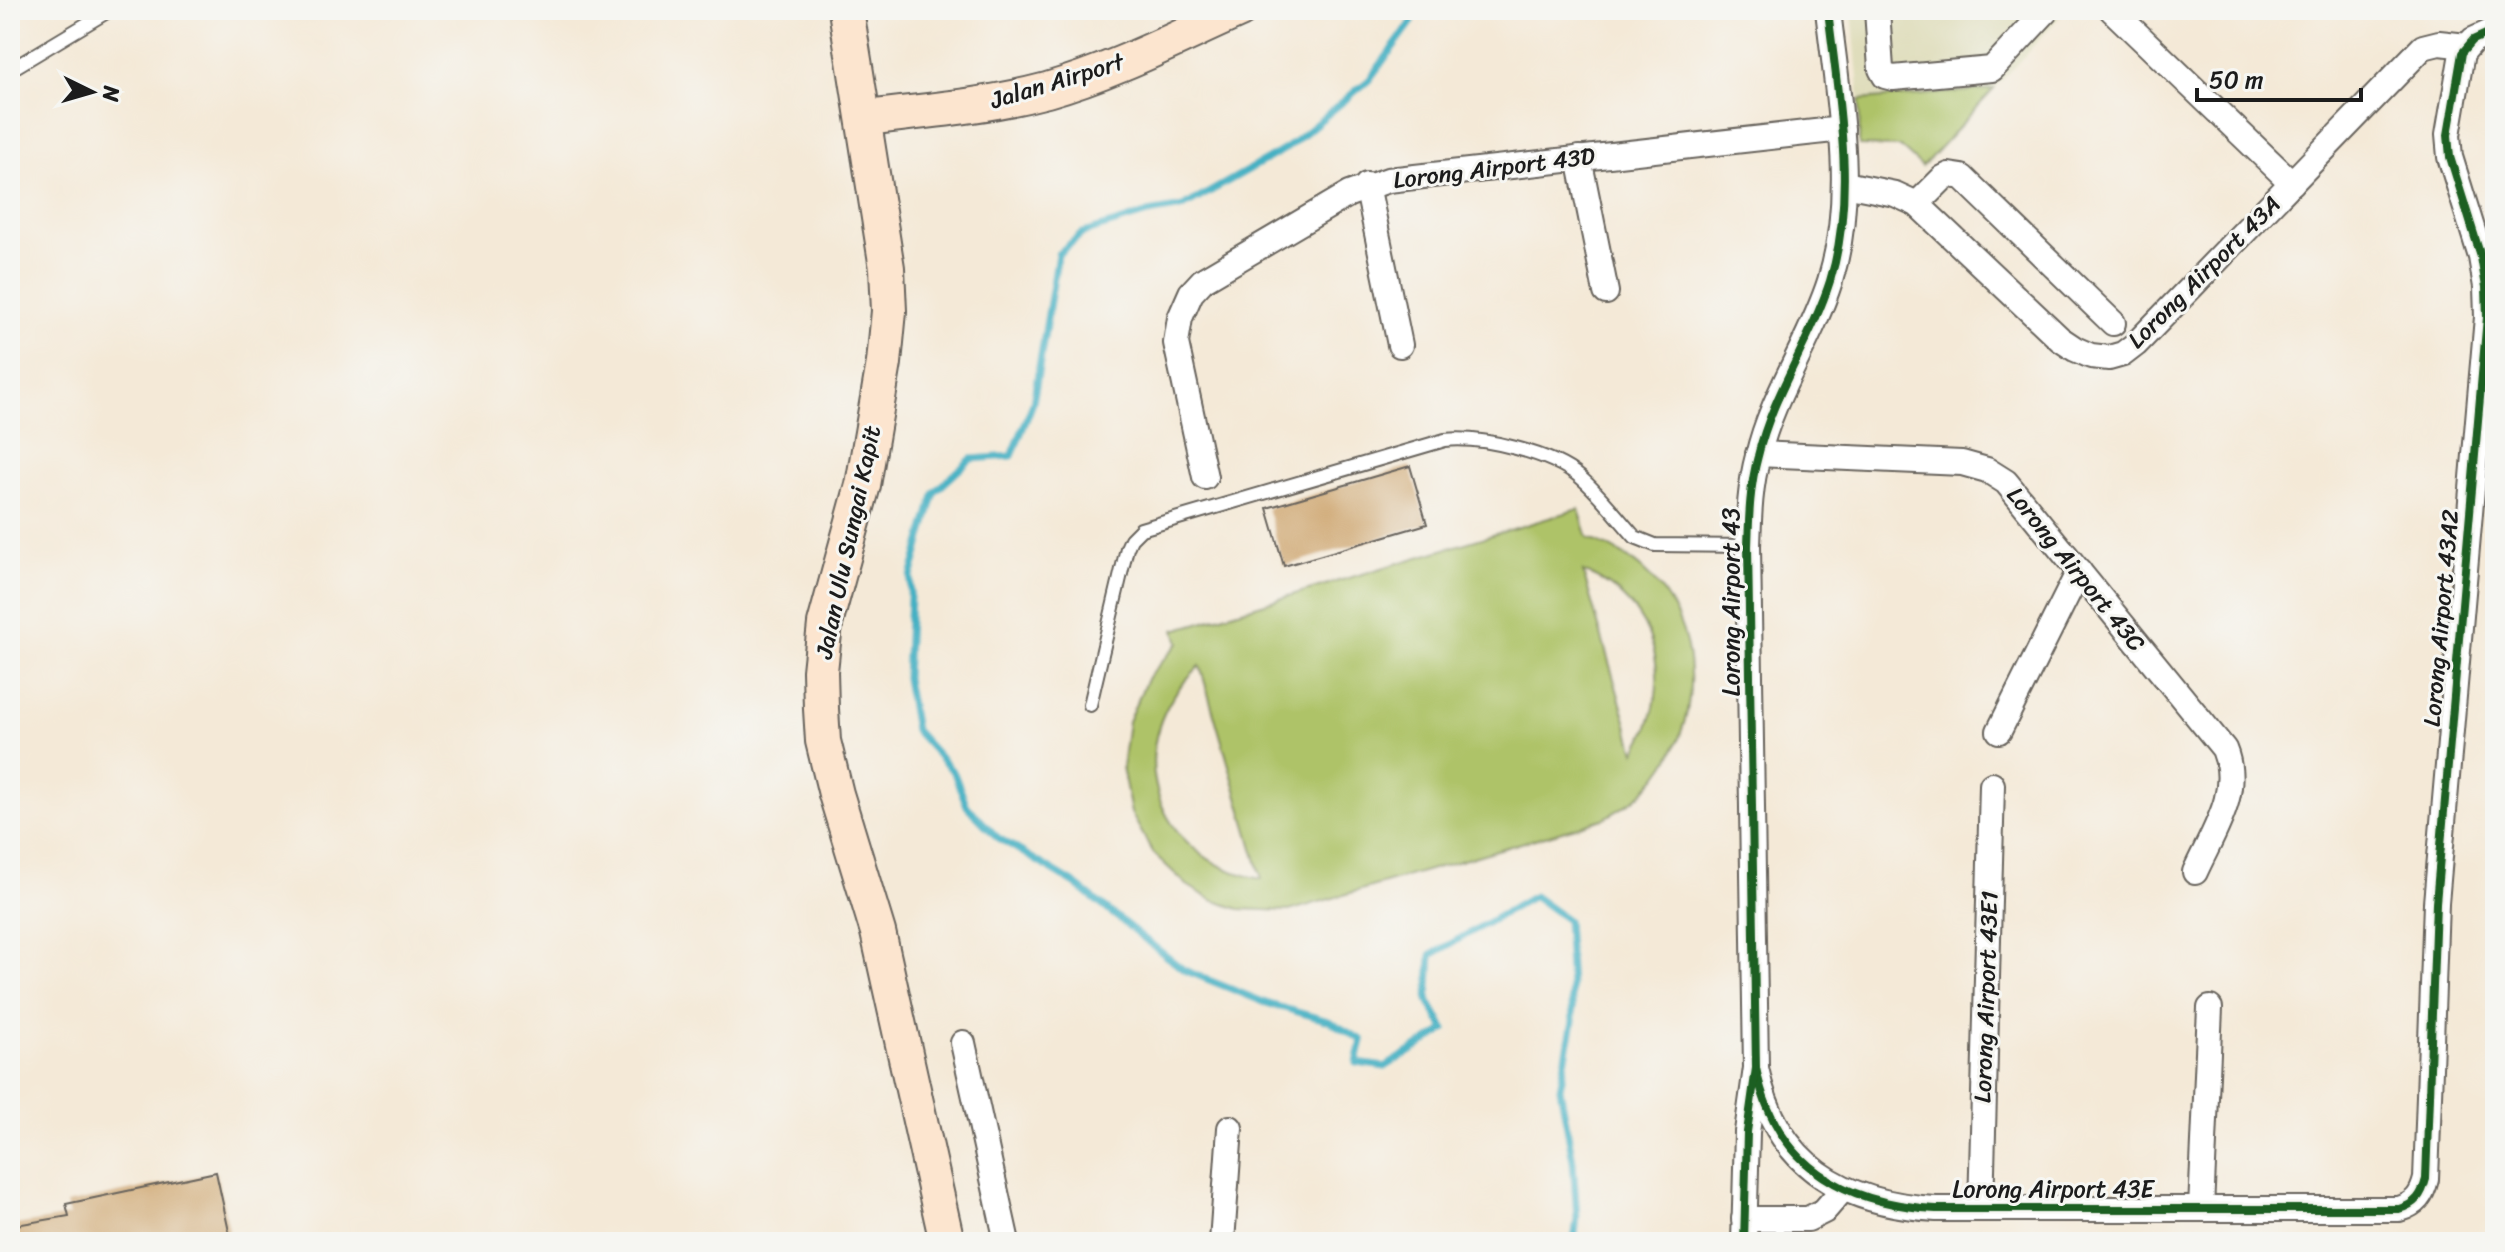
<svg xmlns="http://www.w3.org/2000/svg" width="2505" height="1252" font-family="Sriracha,sans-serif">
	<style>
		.built { fill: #dfddbb }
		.green { fill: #aec368; stroke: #657042; stroke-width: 2; fill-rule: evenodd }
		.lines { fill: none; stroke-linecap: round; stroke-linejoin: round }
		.stream { stroke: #45b0c3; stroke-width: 7 }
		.building { fill: #cfa772 }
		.lane-casing { stroke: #68645d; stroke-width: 16 }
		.street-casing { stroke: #68645d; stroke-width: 28 }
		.secondary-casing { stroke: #68645d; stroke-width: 38 }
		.lane { stroke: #fff; stroke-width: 12 }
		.street { stroke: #fff; stroke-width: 24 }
		.secondary { stroke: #fce5cf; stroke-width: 34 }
		.cycleway-casing { stroke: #f6f6f2; stroke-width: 13 }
		.cycleway { stroke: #1b5e20; stroke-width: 8 }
		.labels { text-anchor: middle; stroke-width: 6; stroke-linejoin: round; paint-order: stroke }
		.street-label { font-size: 24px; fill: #1c1c1c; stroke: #f6f6f2 }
	</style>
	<rect width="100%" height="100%" fill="#f6f6f2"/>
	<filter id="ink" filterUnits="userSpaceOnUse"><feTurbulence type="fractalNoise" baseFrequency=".0125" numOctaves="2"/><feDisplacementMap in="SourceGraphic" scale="16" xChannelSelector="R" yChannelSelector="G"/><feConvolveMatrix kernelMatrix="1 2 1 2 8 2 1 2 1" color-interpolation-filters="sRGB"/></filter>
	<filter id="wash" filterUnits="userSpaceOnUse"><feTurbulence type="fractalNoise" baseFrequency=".006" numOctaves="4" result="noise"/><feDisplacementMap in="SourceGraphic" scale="32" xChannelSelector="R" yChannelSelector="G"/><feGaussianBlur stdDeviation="1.8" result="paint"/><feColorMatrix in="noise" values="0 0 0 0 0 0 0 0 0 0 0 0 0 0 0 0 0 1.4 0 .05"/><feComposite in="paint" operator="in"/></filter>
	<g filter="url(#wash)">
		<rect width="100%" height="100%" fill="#f4e9d7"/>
		<path class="built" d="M1852 10H2066L1994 89 1860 100Z"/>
		<g class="green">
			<path d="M1994 89 1922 167 1900 147 1859 146 1860 100Z"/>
			<path d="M1579 509 1588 538C1607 546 1625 554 1641 568 1706 624 1705 727 1648 787 1635 801 1619 810 1603 819L1289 911 1239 909 1212 900 1187 885 1153 853 1131 813 1122 767 1128 721 1148 677 1179 643 1175 630ZM1583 572C1659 601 1677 687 1635 752ZM1200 666 1262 879C1152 860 1115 741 1200 666Z"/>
		</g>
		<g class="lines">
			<path class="stream" d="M1411 10 1412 22 1369 80 1287 148 1183 207 1148 213 1083 233 1058 254 1033 403 1012 456 971 459 935 492 911 577 906 678 915 730 954 773 967 806 997 837 1075 884 1184 970 1266 1003 1329 1021 1362 1040 1357 1063 1385 1067 1445 1030 1428 1000 1431 955 1534 896 1567 920 1573 1021 1560 1088 1573 1161 1577 1218 1574 1242"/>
		</g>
		<g id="blocks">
			<g class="building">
				<path d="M1410 466 1427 524 1284 566 1267 508Z"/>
				<path d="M216 1172 230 1236 202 1242H10V1226L69 1216 66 1204Z"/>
			</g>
		</g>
	</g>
	<g filter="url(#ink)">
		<use href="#blocks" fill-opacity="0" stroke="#68645d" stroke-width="2"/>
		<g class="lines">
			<defs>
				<g id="lane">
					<path d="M10 70 110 10"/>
					<path d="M1090 705 1127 548 1131 539 1141 529 1445 440C1482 436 1552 453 1580 477 1600 494 1617 517 1635 537L1655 545 1748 546"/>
				</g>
				<g id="street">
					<path d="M1877 10 1881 69 1885 76 1893 78 1992 69 2047 10"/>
					<path d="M2112 10 2292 183"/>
					<path d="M1579 158 1606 292"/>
					<path d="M1845 184 1895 194 1917 204 2060 339 2075 349 2091 356 2109 358 2123 354 2136 344 2423 47 2439 43 2467 46"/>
					<path d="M1367 185 1400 345"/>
					<path d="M1917 204 1943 178 1949 175 1962 177 2113 323"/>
					<path d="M1758 454 1962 463 1987 470 2006 482 2224 749C2242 792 2213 832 2195 872"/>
					<path d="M1205 477 1176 343 1180 318 1191 293 1203 280 1349 194 1388 180 1842 129"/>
					<path d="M1999 731 2079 571"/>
					<path d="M963 1043 1007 1242"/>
					<path d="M1756 1068C1775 1165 1843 1204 1936 1209H2399C2416 1204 2422 1195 2426 1179L2436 903 2487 317 2486 287 2481 257 2450 157 2448 135 2462 53 2473 40 2495 30"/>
					<path d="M1981 1209 1992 785"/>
					<path d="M2201 1209 2210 1008"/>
					<path d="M1744 1219H1808L1824 1211 1843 1189"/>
					<path d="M1222 1242 1230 1128"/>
					<path d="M1744 1242 1747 1132 1756 1068 1748 546C1749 515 1750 485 1758 456 1772 395 1811 341 1830 281 1857 193 1838 100 1828 10"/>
				</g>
				<g id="secondary">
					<path d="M846 10 887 268 889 311 884 363 863 485 825 624 820 671 821 709 823 741 836 794 878 932 947 1242"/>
					<path d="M864 118C926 111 987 106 1047 90 1114 71 1177 38 1240 10"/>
				</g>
			</defs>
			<use href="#lane" class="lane-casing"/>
			<use href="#street" class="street-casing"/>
			<use href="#secondary" class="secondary-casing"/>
			<use href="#lane" class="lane"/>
			<use href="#street" class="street"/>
			<use href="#secondary" class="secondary"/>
			<defs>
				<g id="cycleway">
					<path d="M1756 1068C1775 1165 1843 1204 1936 1209H2399C2416 1204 2422 1195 2426 1179L2436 903 2487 317 2486 287 2481 257 2450 157 2448 135 2462 53 2473 40 2495 30"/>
					<path d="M1744 1242 1747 1132 1756 1068 1748 546C1749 515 1750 485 1758 456 1772 395 1811 341 1830 281 1857 193 1838 100 1828 10"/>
				</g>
			</defs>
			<use href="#cycleway" class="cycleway-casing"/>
			<use href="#cycleway" class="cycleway"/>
		</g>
	</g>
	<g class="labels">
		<g class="street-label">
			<text transform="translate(1057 81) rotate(-17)" y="8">Jalan Airport</text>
			<text transform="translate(1494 168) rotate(-7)" y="8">Lorong Airport 43D</text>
			<text transform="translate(2204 272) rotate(-45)" y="8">Lorong Airport 43A</text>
			<text transform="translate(848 542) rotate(-78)" y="8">Jalan Ulu Sungai Kapit</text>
			<text transform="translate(2076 569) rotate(51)" y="8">Lorong Airport 43C</text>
			<text transform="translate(1731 602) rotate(-90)" y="8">Lorong Airport 43</text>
			<text transform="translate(2441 618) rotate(-85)" y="8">Lorong Airport 43A2</text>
			<text transform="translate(1986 997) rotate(-88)" y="8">Lorong Airport 43E1</text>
			<text x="2053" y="1197">Lorong Airport 43E</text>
		</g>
	</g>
	<rect width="2505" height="1252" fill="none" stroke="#f6f6f2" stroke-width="40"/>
	<g transform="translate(92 92) rotate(95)" stroke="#f6f6f2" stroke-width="6" paint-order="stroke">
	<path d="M0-6L14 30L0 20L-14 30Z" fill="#1c1c1c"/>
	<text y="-12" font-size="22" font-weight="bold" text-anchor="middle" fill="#1c1c1c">N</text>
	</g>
	<path d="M2197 88v12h164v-12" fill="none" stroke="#1c1c1c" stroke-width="4"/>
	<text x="2209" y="88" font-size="24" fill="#1c1c1c" stroke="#f6f6f2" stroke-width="6" paint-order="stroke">50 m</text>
</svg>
